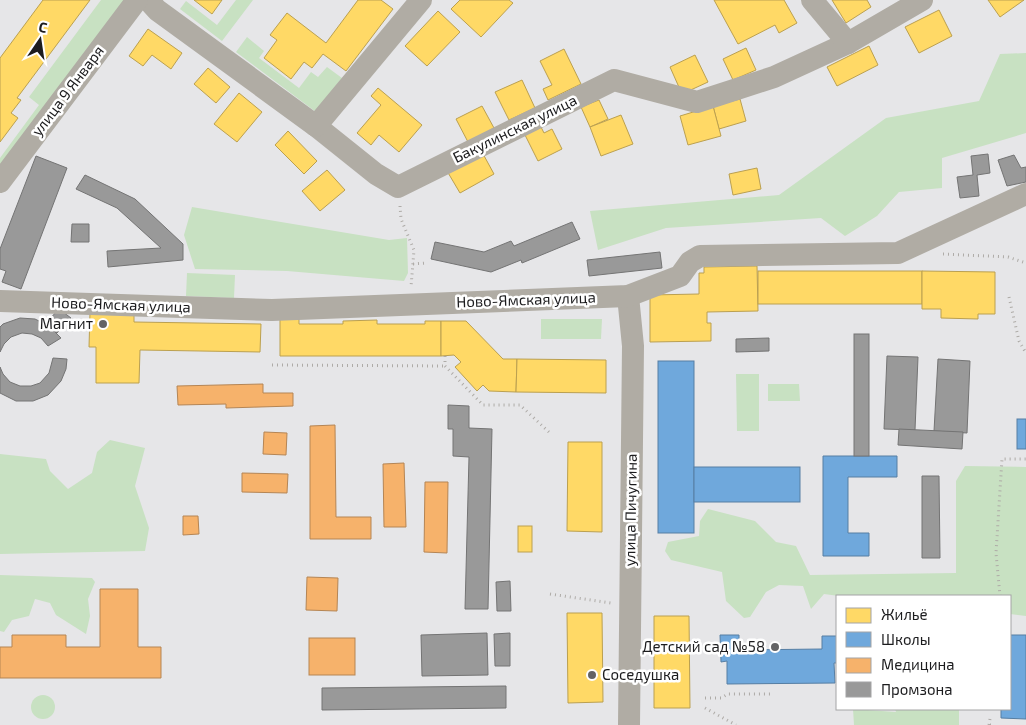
<svg xmlns="http://www.w3.org/2000/svg" width="1026" height="725" font-family="'Exo 2',sans-serif">
	<style>
		.green { fill: #c8e1c2 }
		.homes { fill: #ffd966; stroke: #bba050 }
		.schools { fill: #6fa8dc; stroke: #567ea3 }
		.health { fill: #f6b26b; stroke: #b58554 }
		.industry { fill: #999; stroke: #747474 }
		.lines { fill: none; stroke-linecap: round; stroke-linejoin: round }
		.path { stroke: #aeaba7; stroke-width: 3; stroke-dasharray: 1 4; stroke-linecap: butt }
		.minor { stroke: #b0aca4; stroke-width: 22 }
		.poi-dot { fill: #636365; stroke: #fff; stroke-width: 2 }
		.labels { text-anchor: middle; stroke-width: 5; stroke-linejoin: round; paint-order: stroke }
		.street-label { font-size: 15px; fill: #1c1c1e; stroke: #fff }
		.poi-label { font-size: 15px; fill: #1c1c1e; stroke: #fff; text-anchor: end }
	</style>
	<rect width="100%" height="100%" fill="#e6e6e8"/>
	<g class="green">
		<path d="M101 0H129L0 175V158L39 105 29 97Z"/>
		<path d="M236 0H253L222 41 180 9 186 1 217 25Z"/>
		<path d="M247 37 264 51 259 58 299 88 311 72 318 77 327 67 342 78 316 112 236 52Z"/>
		<path d="M1026 53V133L942 158V188L899 192 877 216 845 236 821 218 666 228 598 250 590 211 779 195 886 118 979 101 1000 54Z"/>
		<path d="M192 207 389 240 407 238 408 273 404 281 287 271 195 269 184 235Z"/>
		<path d="M187 273 235 275 234 298 186 296Z"/>
		<path d="M541 319H602L601 339H541Z"/>
		<path d="M736 374H759V431H737Z"/>
		<path d="M768 384H799L800 401H768Z"/>
		<path d="M110 440 145 448 135 486 149 528 145 551 0 554V454L46 459 50 471 68 489 92 473 97 452Z"/>
		<path d="M965 466 1026 467V616L1010 614V596H839L824 594 811 609 803 586 779 585 766 592 750 617 744 618 726 601 722 572 671 560 665 551 668 542 699 536 700 521 708 509 755 521 776 542 796 546 810 575 956 573V481Z"/>
		<path d="M0 575 92 578 95 582 88 599 90 616 86 634 56 615 50 603 35 599 29 616 12 620 4 632 0 631Z"/>
		<circle cx="43" cy="707" r="12"/>
		<path d="M853 709 896 712 895 709H959V725H854Z"/>
	</g>
	<g class="homes">
		<path d="M43 0H90L17 98 21 100 11 113 18 118 0 142V58Z"/>
		<path d="M194 0H222L212 14Z"/>
		<path d="M358 0H381L393 9 346 71 323 54 312 68 304 62 291 79 264 58 277 40 270 35 287 13 326 43Z"/>
		<path d="M460 0H509L513 3 481 37 451 9Z"/>
		<path d="M714 0H784L797 23 779 33 775 25 738 44Z"/>
		<path d="M832 0H867L871 7 846 23Z"/>
		<path d="M988 0H1024L1000 17Z"/>
		<path d="M939 10 952 36 919 53 905 27Z"/>
		<path d="M438 11 460 32 427 66 405 46Z"/>
		<path d="M148 29 182 53 171 69 152 55 143 66 129 56Z"/>
		<path d="M869 46 878 65 837 86 827 67Z"/>
		<path d="M746 48 756 70 733 80 723 59Z"/>
		<path d="M564 49 581 84 548 100 543 89 552 85 540 61Z"/>
		<path d="M695 55 708 82 682 94 670 67Z"/>
		<path d="M208 68 230 87 216 103 194 84Z"/>
		<path d="M522 80 535 108 509 120 495 92Z"/>
		<path d="M378 88 422 125 399 152 379 135 371 145 357 133 381 105 371 96Z"/>
		<path d="M239 93 262 112 237 142 214 124Z"/>
		<path d="M740 99 746 121 719 129 713 106Z"/>
		<path d="M599 100 608 119 590 127 581 107Z"/>
		<path d="M482 106 494 128 468 142 456 119Z"/>
		<path d="M713 106 721 136 688 145 680 116Z"/>
		<path d="M621 115 633 144 601 156 590 127Z"/>
		<path d="M541 127 544 133 552 129 562 149 538 161 525 135Z"/>
		<path d="M288 131 317 161 304 174 275 145Z"/>
		<path d="M482 152 494 174 460 193 447 171Z"/>
		<path d="M757 168 761 189 733 195 729 174Z"/>
		<path d="M327 170 345 190 320 211 302 191Z"/>
		<path d="M757 266 758 311 707 312V323H711V341L650 342V295L699 294V273H704V267Z"/>
		<rect x="758" y="271" width="164" height="33"/>
		<path d="M922 271 995 272V314H978V319L941 318V309H922Z"/>
		<path d="M90 312 134 313V322L261 324 260 352 140 350 139 383H96V347H89Z"/>
		<path d="M280 319H299V324H343V321L377 320V324H425V321H441V356H280Z"/>
		<path d="M441 321H466L503 359H517L516 392 489 391 483 385 477 391 455 367 461 362 454 355 441 356Z"/>
		<path d="M517 359 606 360V393L516 392Z"/>
		<path d="M568 442H602V532L567 531Z"/>
		<rect x="518" y="526" width="14" height="26"/>
		<path d="M567 613H602L603 702 568 703Z"/>
		<path d="M654 616H689L690 708H654Z"/>
	</g>
	<g class="schools">
		<rect x="658" y="361" width="36" height="172"/>
		<rect x="1017" y="419" width="9" height="30"/>
		<path d="M823 456H897V477H848V533H869V556H823Z"/>
		<rect x="694" y="467" width="106" height="35"/>
		<path d="M720 635H739V650L822 649V636H837V663H834L835 683 727 684V661L721 662Z"/>
		<path d="M1010 635H1026V719L1001 718V709H1010Z"/>
	</g>
	<g class="health">
		<path d="M263 384V393H293V406L226 408V404L178 405 177 386Z"/>
		<path d="M335 425 336 517H371V539H310V426Z"/>
		<path d="M264 432 287 433 286 455 263 454Z"/>
		<path d="M404 463 406 527H384L383 464Z"/>
		<path d="M242 473 288 474 287 493 242 492Z"/>
		<path d="M425 482H448L447 553 424 552Z"/>
		<path d="M183 516H198L199 534 183 535Z"/>
		<path d="M307 577 338 578 337 611 306 610Z"/>
		<path d="M100 589H138V647H161V678H0V647H12V635H66V647H100Z"/>
		<rect x="309" y="638" width="46" height="37"/>
	</g>
	<g class="industry">
		<path d="M988 154 990 173 977 175 979 196 960 198 957 177 973 175 971 156Z"/>
		<path d="M1014 155 1021 168 1026 167V182L1007 186 998 160Z"/>
		<path d="M36 156 67 168 21 289 2 282 6 271 0 269V249Z"/>
		<path d="M85 175 135 199 183 244V260L108 267 107 251 161 248 117 208 76 189Z"/>
		<path d="M572 222 580 239 522 263 521 260 491 272 431 259 435 242 484 252 511 241 514 246Z"/>
		<path d="M72 224H89V242H71Z"/>
		<path d="M660 252 662 268 589 276 587 260Z"/>
		<path d="M59 309 71 318 57 333 49 326 45 324Z"/>
		<path d="M20 318 35 319 49 326 61 338 48 346 41 338 32 334 22 333 11 337 4 344 0 352V327L3 324Z"/>
		<rect x="854" y="334" width="15" height="122"/>
		<path d="M769 338V351L736 352V339Z"/>
		<path d="M887 356 918 357 915 430 884 429Z"/>
		<path d="M53 358 67 359 66 369 61 381 48 395 33 401H16L0 393V367L3 374 10 382 20 386H31L40 383 49 373Z"/>
		<path d="M938 359 970 361 967 433 934 431Z"/>
		<path d="M448 405 469 406V428L492 429 488 609H465L469 457 453 456V429H448Z"/>
		<path d="M899 429 963 432 962 449 898 445Z"/>
		<path d="M922 476H939L940 558H922Z"/>
		<path d="M510 581 511 611H497L496 582Z"/>
		<path d="M487 633 488 675 422 676 421 635Z"/>
		<path d="M510 633V666H495L494 634Z"/>
		<path d="M506 686V708L322 710V688Z"/>
	</g>
	<g class="lines">
		<g class="path">
			<path d="M400 206 401 219 414 250 411 287"/>
			<path d="M943 254 1008 257 1026 263"/>
			<path d="M413 264 426 263"/>
			<path d="M1009 297 1019 341 1026 353"/>
			<path d="M445 356V366L483 405H520L551 434"/>
			<path d="M272 365 445 366"/>
			<path d="M550 594 611 603"/>
			<path d="M1000 596 996 553 1002 459H1026"/>
			<path d="M705 698H721L728 694H773"/>
			<path d="M705 708 736 725"/>
			<path d="M989 725 990 719"/>
			<path d="M990 725H995"/>
		</g>
		<g class="minor">
			<path d="M148 0 157 10 316 126 376 174 398 187 614 80 697 102 774 77 848 43 922 0"/>
			<path d="M812 0 848 43"/>
			<path d="M316 126 421 0"/>
			<path d="M0 182 137 0"/>
			<path d="M628 296 633 346 629 725"/>
			<path d="M0 301 272 310 628 296 680 276 690 262 700 256 898 253 1026 194"/>
		</g>
	</g>
	<g class="poi-dot">
		<circle cx="103" cy="324" r="5"/>
		<circle cx="775" cy="647" r="5"/>
		<circle cx="592" cy="675" r="5"/>
	</g>
	<g class="labels">
		<g class="street-label">
			<text transform="translate(68 91) rotate(-53)" y="5">улица 9 Января</text>
			<text transform="translate(515 129) rotate(-26)" y="5">Бакулинская улица</text>
			<text transform="translate(526 300) rotate(-2)" y="5">Ново-Ямская улица</text>
			<text transform="translate(121 305) rotate(2)" y="5">Ново-Ямская улица</text>
			<text transform="translate(631 510) rotate(-89)" y="5">улица Пичугина</text>
		</g>
		<g class="poi-label">
			<text x="93" y="329">Магнит</text>
			<text x="765" y="652">Детский сад №58</text>
			<text x="602" y="680" text-anchor="start">Соседушка</text>
		</g>
	</g>
	<rect x="836" y="595" width="175" height="115" fill="#ffffff" stroke="#a4a4a5"/>
	<rect x="846" y="608" width="25" height="15" fill="#ffd966" stroke="#a4a4a5"/>
	<text x="881" y="620" font-size="15" fill="#1c1c1e">Жильё</text>
	<rect x="846" y="632" width="25" height="15" fill="#6fa8dc" stroke="#a4a4a5"/>
	<text x="881" y="645" font-size="15" fill="#1c1c1e">Школы</text>
	<rect x="846" y="658" width="25" height="15" fill="#f6b26b" stroke="#a4a4a5"/>
	<text x="881" y="670" font-size="15" fill="#1c1c1e">Медицина</text>
	<rect x="846" y="682" width="25" height="15" fill="#999999" stroke="#a4a4a5"/>
	<text x="881" y="695" font-size="15" fill="#1c1c1e">Промзона</text>
	<g transform="translate(40 40) rotate(13)" stroke="#ffffff" stroke-width="4" paint-order="stroke">
	<path d="M0-4L9 19L0 12L-9 19Z" fill="#1c1c1e"/>
	<text y="-8" font-size="14" font-weight="bold" text-anchor="middle" fill="#1c1c1e">С</text>
	</g>
</svg>
